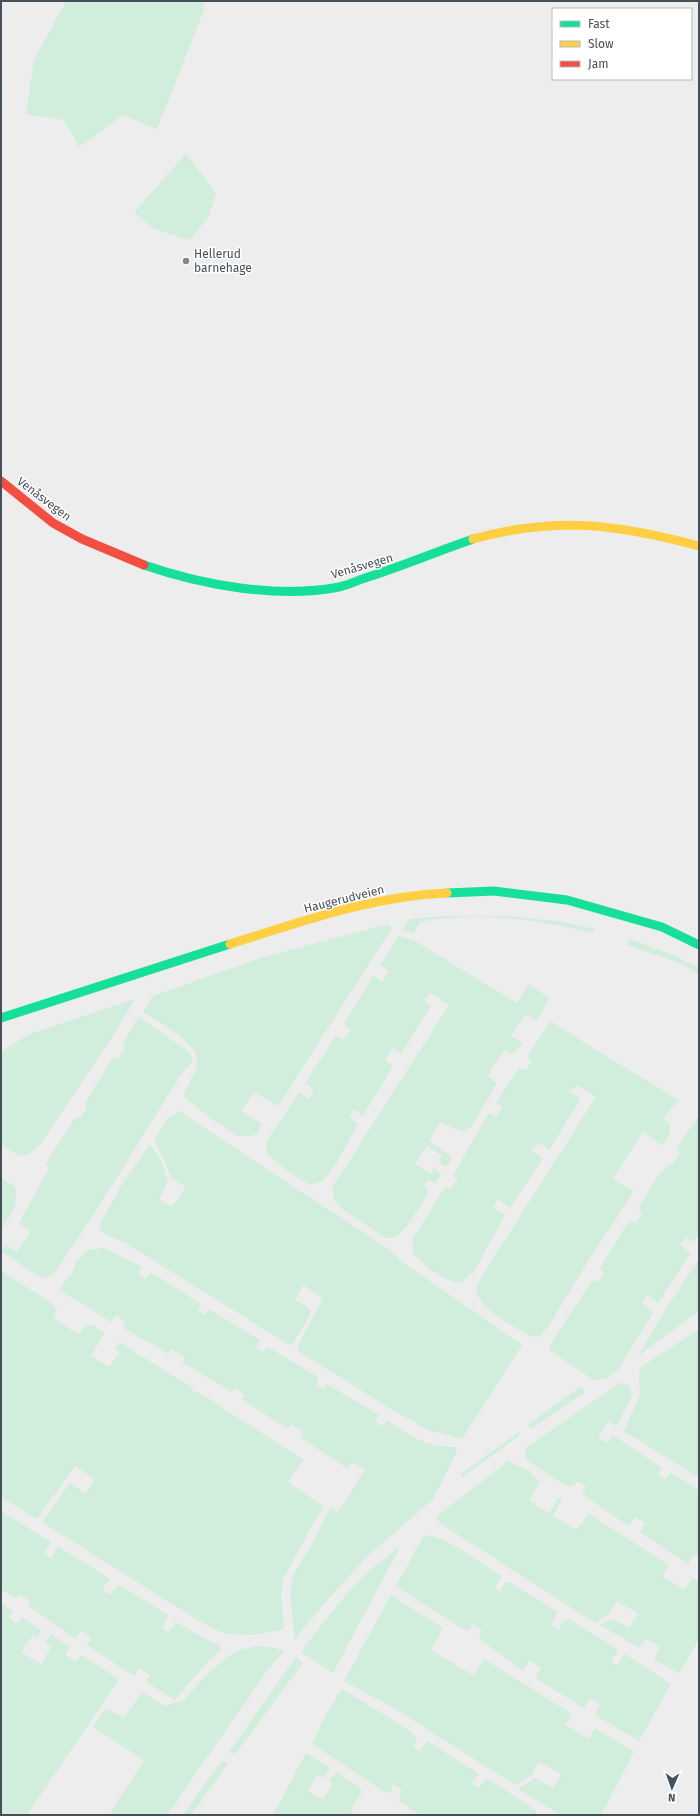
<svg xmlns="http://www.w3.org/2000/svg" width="700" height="1816" font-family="'Fira Sans',sans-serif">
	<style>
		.green { fill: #d1eddb }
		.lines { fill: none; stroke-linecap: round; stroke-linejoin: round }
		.fast { stroke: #16e098; stroke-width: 9 }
		.slow { stroke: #ffcf43; stroke-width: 9 }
		.jam { stroke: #f24e42; stroke-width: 9 }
		.poi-dot { fill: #80878d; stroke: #fff; stroke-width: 1.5 }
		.labels { text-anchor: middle; stroke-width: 3; stroke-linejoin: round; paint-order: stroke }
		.poi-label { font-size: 12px; fill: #455059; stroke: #fff; text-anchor: start }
		.street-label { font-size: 12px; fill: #455059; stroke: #fff }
	</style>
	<rect width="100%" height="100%" fill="#eeeded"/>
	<g class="green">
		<path d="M66 1H204V10L157 129 123 115 79 147 64 120 26 114 34 60Z"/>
		<path d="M186 154 216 193 209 216 190 240 154 229 134 212Z"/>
		<path d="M448 916H503L558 921 595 929 594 933C537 919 479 911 420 922L414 934 402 930 409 919Z"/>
		<path d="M388 924 392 928 278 1106 254 1092 241 1111 262 1124 257 1134 250 1136H238L209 1117 184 1097C186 1086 193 1078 196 1068 197 1063 198 1054 194 1050 183 1036 158 1021 143 1012L153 996 264 957Z"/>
		<path d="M399 936 415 941 517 1003 529 984 549 998 537 1021 526 1014 511 1036 523 1043 512 1055 504 1050 488 1076 497 1083 471 1127 462 1132 441 1122 429 1141 451 1156 450 1162 445 1167 438 1161 442 1156 427 1146 415 1164 431 1173 434 1168 441 1174 435 1184 428 1180 424 1187 429 1192 407 1226 396 1237 385 1238 342 1209 334 1200 332 1188 449 1005 430 992 424 999 431 1006 401 1054 393 1048 385 1060 393 1066 363 1116 354 1109 349 1117 358 1124 336 1164 323 1181 310 1185 290 1173 266 1153 267 1141 299 1092 308 1099 314 1090 305 1083 336 1036 344 1040 351 1030 344 1024 374 975 382 982 389 972 380 965Z"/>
		<path d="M630 939 670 954 699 968V975L682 964 627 945Z"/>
		<path d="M135 999 113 1036 40 1145C21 1162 21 1157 1 1144V1052L29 1034Z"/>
		<path d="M139 1017 191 1053 192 1062 178 1079 118 1176 57 1270 50 1276 41 1278 2 1252 5 1245 17 1252 30 1232 19 1223 49 1168 45 1165 74 1119 81 1117 87 1107 85 1103 113 1058 118 1059 125 1049 124 1041Z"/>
		<path d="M551 1021C593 1049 637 1074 680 1101L673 1106 663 1119 670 1124 669 1136 662 1146 643 1131 613 1179 633 1191 630 1197 587 1263 550 1324 539 1337 530 1336C515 1327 473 1307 477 1287 478 1282 482 1277 484 1273L596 1097 577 1085 570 1092 581 1098 549 1150 540 1142 531 1151 543 1158 510 1208 498 1199 493 1207 505 1215 474 1272 460 1283C441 1280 427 1267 413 1254V1238L445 1187 451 1189 457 1179 453 1175 489 1113 496 1117 503 1107 496 1102 519 1068 526 1070 532 1061 527 1056Z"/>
		<path d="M179 1111 394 1253 401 1261 424 1277 522 1345 462 1439 428 1430 391 1409 298 1351 297 1347 323 1298 303 1285 295 1300 311 1309 310 1315 291 1346 127 1244 109 1236 101 1231 99 1226 121 1186 150 1144 161 1161 168 1182 159 1199 172 1207 186 1187 172 1178 163 1158 154 1141 166 1119Z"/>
		<path d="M698 1117 699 1235 694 1242 686 1237 680 1245 691 1253 658 1303 647 1295 642 1303 653 1313 618 1370 607 1378 595 1381 552 1352 549 1347 592 1280 599 1282 604 1273 600 1268 629 1221 636 1222 642 1214 638 1208 658 1176 669 1164H673L680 1153 676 1149Z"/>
		<path d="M1 1179 15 1186C19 1206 11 1213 1 1230Z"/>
		<path d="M103 1248 142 1267 138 1274 145 1279 151 1272 201 1304 198 1311 204 1315 209 1309 260 1340 256 1348 264 1352 268 1347 318 1377 317 1385 323 1389 327 1384 379 1415 375 1422 382 1426 387 1421C415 1438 423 1446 456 1447L457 1452 433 1499 369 1555 338 1588 306 1625 295 1640 290 1595 293 1575 312 1544 330 1507 338 1512 365 1470 352 1462 348 1469 301 1438 304 1432 292 1424 288 1429 241 1399 245 1395 234 1388 232 1392 183 1363 185 1358 172 1349 169 1354 123 1328 126 1322 116 1315 111 1322 59 1289 73 1271 76 1261 88 1250Z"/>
		<path d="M699 1259V1311L638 1356 666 1309Z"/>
		<path d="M1 1271 50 1302 57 1310 53 1318 79 1335 85 1327 91 1324 105 1333 91 1356 109 1367 120 1352 115 1348 119 1342 191 1387 194 1393 198 1392 304 1460 288 1482 323 1506 283 1579 281 1597 284 1629C264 1633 239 1639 219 1631 210 1628 202 1622 194 1618L42 1522 70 1483 86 1493 95 1479 75 1466 37 1519 1 1497Z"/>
		<path d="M699 1329V1478L624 1431 640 1395 639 1374 641 1367Z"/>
		<path d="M620 1383 630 1386 632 1395 617 1426 608 1421 598 1437 607 1443 613 1435 662 1468 658 1475 665 1479 671 1472 699 1490V1557L694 1554 688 1564 640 1532 645 1523 635 1517 628 1526 582 1494 586 1486 577 1481 575 1485 568 1487 526 1460 525 1448Z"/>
		<path d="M580 1387 584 1390V1393L532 1428 529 1427V1424Z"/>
		<path d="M519 1432V1436L461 1478V1474Z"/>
		<path d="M508 1461 527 1470 540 1482 529 1500 549 1514 558 1497 562 1500 553 1516 576 1530 589 1514 669 1565 662 1576 684 1590 693 1578 699 1582V1639L679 1673 654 1660 660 1647 646 1639 640 1647H637L600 1625 613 1619 629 1628 639 1614 617 1601 608 1615 595 1623 441 1524 436 1517Z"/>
		<path d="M1 1511 51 1542 44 1554 51 1558 58 1546 110 1579 102 1590 110 1595 118 1584 168 1615 162 1628 168 1632 176 1622 211 1642 219 1644 221 1650 210 1659 175 1700 146 1682 150 1675 140 1668 134 1676 87 1645 91 1638 81 1631 76 1639 28 1606 31 1601 20 1594 16 1599 1 1589Z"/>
		<path d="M424 1535C449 1537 480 1563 502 1576L494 1588 500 1592 505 1583 510 1582 557 1612 552 1625 559 1629 564 1621 569 1619 618 1650 611 1662 617 1666 625 1654 671 1684 639 1741 595 1715 600 1705 590 1698 584 1708 535 1678 541 1668 529 1660 523 1671 479 1639 482 1630 472 1624 470 1630 466 1631 396 1586Z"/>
		<path d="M400 1547 333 1673 301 1652C329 1614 360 1573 400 1547Z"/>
		<path d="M391 1595 443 1628 431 1650 473 1675 484 1659 572 1714 566 1725 588 1739 595 1728 634 1752 601 1815H561L518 1789 535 1778 553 1788 562 1775 539 1761 531 1776 515 1785 395 1709 344 1681Z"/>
		<path d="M1 1603 13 1611 9 1618 17 1623 22 1617 42 1631 37 1639 33 1635 21 1652 41 1664 51 1647 45 1643 51 1634 70 1647 65 1655 76 1662 81 1655 119 1679 27 1815H1Z"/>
		<path d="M256 1646 276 1648 284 1652 269 1668 167 1815H109L144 1760 93 1727 106 1708 124 1718 142 1692 165 1706 184 1700 208 1673 234 1652Z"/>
		<path d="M296 1657 303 1663 235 1754 229 1752Z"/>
		<path d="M342 1689 403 1726 417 1737 413 1748 419 1751 427 1741 479 1774 472 1784 478 1788 487 1778 537 1811 535 1815H420L398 1801 402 1790 393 1784 391 1791 386 1793 312 1744 326 1714Z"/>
		<path d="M306 1753 330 1768 323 1778 317 1775 308 1791 323 1799 333 1784 329 1781 336 1772 358 1786 362 1791 350 1810 357 1815H273Z"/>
		<path d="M222 1760 228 1764 191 1815H183Z"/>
	</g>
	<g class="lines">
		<g class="fast">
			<path d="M144 565C202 585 278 599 339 587 349 585 358 580 368 577 403 566 438 551 473 539"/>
			<path d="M447 893 494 891 567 900 662 927 699 945"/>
			<path d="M1 1018 230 944"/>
		</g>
		<g class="slow">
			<path d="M473 539C556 516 617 524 699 546"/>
			<path d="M230 944C301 922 372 896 447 893"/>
		</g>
		<path class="jam" d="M1 481 53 523 82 539 144 565"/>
	</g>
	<circle class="poi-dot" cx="186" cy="261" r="4"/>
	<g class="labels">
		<g class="poi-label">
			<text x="194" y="258">Hellerud<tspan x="194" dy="14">barnehage</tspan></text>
		</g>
		<g class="street-label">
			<text transform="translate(44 499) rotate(37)" y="4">Venåsvegen</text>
			<text transform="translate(362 566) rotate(-16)" y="4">Venåsvegen</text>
			<text transform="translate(344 899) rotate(-14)" y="4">Haugerudveien</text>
		</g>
	</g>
	<rect width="700" height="1816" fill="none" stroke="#455059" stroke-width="4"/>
	<rect x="552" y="8" width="140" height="72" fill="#ffffff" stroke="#b5b9bd"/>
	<rect x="560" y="21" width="20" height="6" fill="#16e098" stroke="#b5b9bd"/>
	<text x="588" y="28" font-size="12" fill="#455059">Fast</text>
	<rect x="560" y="41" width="20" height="6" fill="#ffcf43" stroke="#b5b9bd"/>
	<text x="588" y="48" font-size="12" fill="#455059">Slow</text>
	<rect x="560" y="61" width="20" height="6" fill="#f24e42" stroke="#b5b9bd"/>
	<text x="588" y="68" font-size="12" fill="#455059">Jam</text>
	<g transform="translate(672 1788) rotate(182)" stroke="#ffffff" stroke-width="3" paint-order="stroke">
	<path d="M0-3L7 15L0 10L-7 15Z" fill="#455059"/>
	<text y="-6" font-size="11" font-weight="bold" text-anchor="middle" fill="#455059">N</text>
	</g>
</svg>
